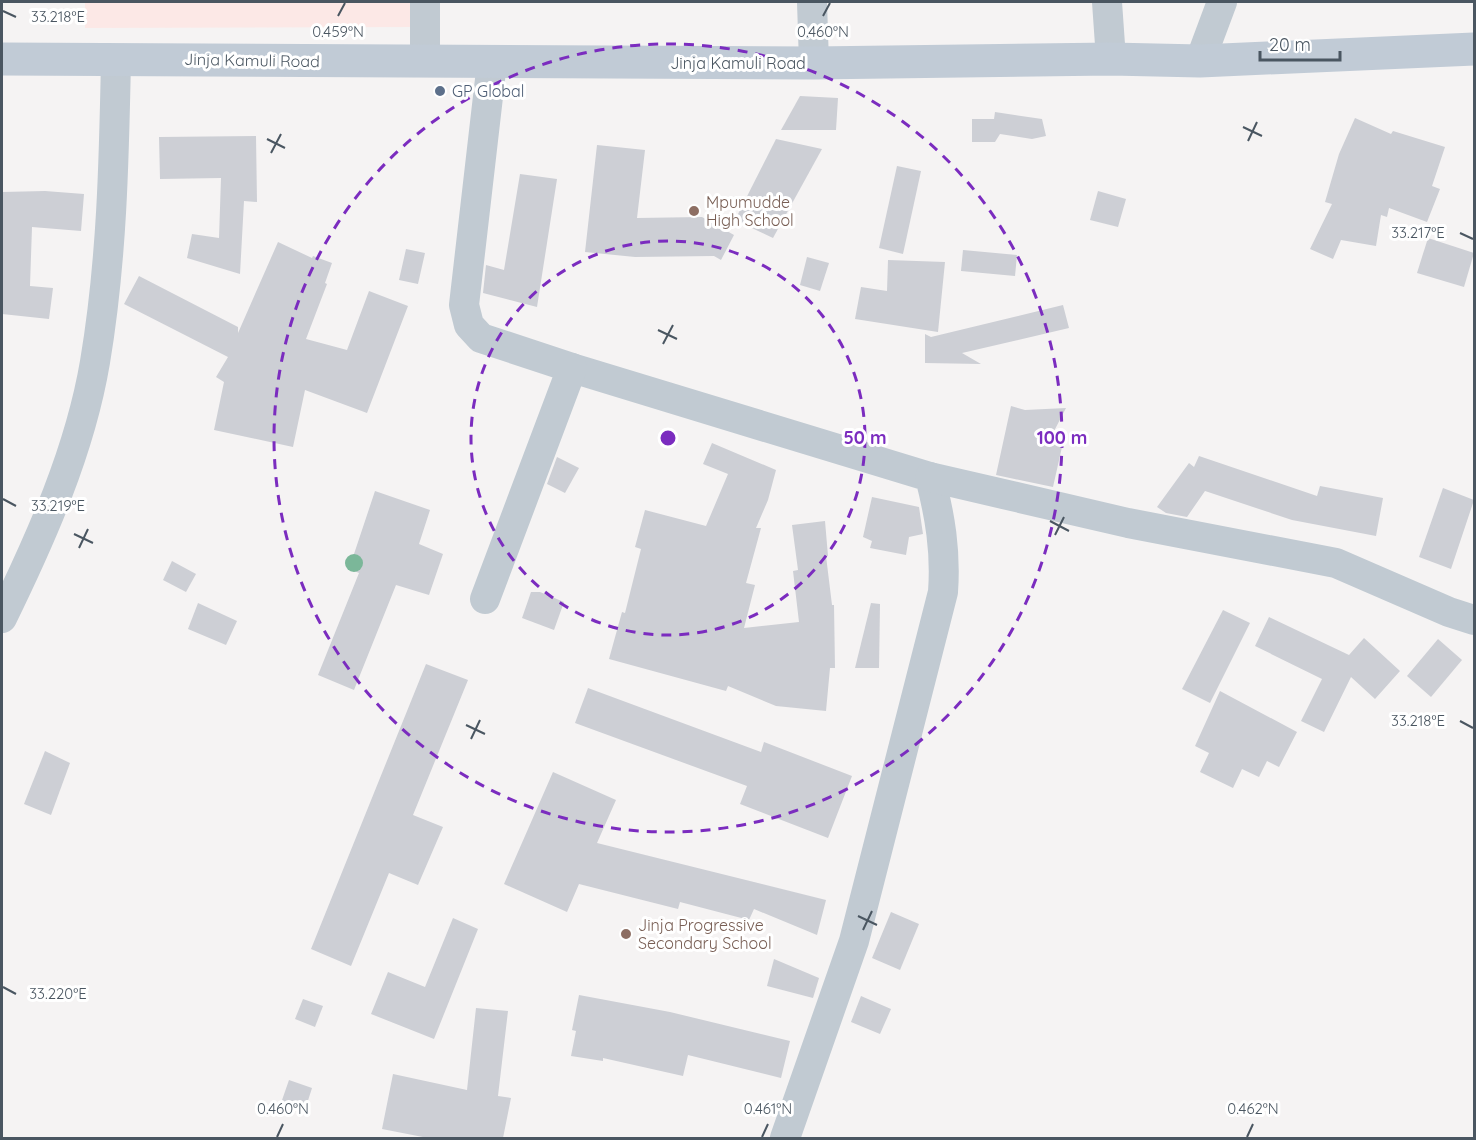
<svg xmlns="http://www.w3.org/2000/svg" width="1476" height="1140" font-family="Quicksand,sans-serif">
	<style>
		.medical { fill: #fce8e6 }
		.building { fill: #cdcfd5 }
		.lines { fill: none; stroke-linecap: round; stroke-linejoin: round }
		.street { stroke: #c1cad2; stroke-width: 30 }
		.secondary { stroke: #c1cbd6; stroke-width: 33 }
		.tree { fill: #7bb799 }
		.ticks { fill: none; stroke: #4a5661; stroke-width: 2 }
		.ring { fill: none; stroke: #7b2cbf; stroke-width: 3; stroke-dasharray: 10 8 }
		.service-dot { fill: #5c6f8a; stroke: #fff; stroke-width: 2 }
		.education-dot { fill: #8d6e63; stroke: #fff; stroke-width: 2 }
		.labels { text-anchor: middle; stroke-width: 6; stroke-linejoin: round; paint-order: stroke }
		.street-label { font-size: 16px; fill: #4a5661; stroke: #fff }
		.service-label { font-size: 16px; fill: #4e5e75; stroke: #fff; text-anchor: start }
		.education-label { font-size: 16px; fill: #785e54; stroke: #fff; text-anchor: start }
		.ticks-label { font-size: 15px; text-anchor: middle; fill: #4a5661; stroke: #fff; stroke-width: 6; stroke-linejoin: round; paint-order: stroke }
		.centre { fill: #7b2cbf; stroke: #fff; stroke-width: 3 }
		.ring-label { font-size: 18px; text-anchor: middle; font-weight: bold; fill: #7b2cbf; stroke: #fff; stroke-width: 6; stroke-linejoin: round; paint-order: stroke }
	</style>
	<rect width="100%" height="100%" fill="#f5f3f3"/>
	<path class="medical" d="M85 2H414V27L85 28Z"/>
	<g class="building">
		<path d="M800 96 838 98 836 130H781Z"/>
		<path d="M995 112 1042 119 1046 136 1032 139 1000 134 995 142H972V119H994Z"/>
		<path d="M1355 118 1391 134 1393 131 1445 147 1432 186 1440 189 1427 222 1389 208 1387 217 1381 215 1376 246 1341 240 1333 259 1310 249 1332 204 1325 202 1339 154Z"/>
		<path d="M256 136 257 202 244 201 240 274 187 258 192 234 219 238 221 178 160 179 159 137Z"/>
		<path d="M776 139 822 149 773 238 735 220Z"/>
		<path d="M597 145 645 150 637 218 702 217 734 235 721 260 714 256 635 257 585 252Z"/>
		<path d="M897 166 921 171 903 254 879 248Z"/>
		<path d="M520 174 557 179 537 307 483 293 486 265 504 270Z"/>
		<path d="M45 191 84 194 81 231 32 227 30 286 53 288 49 319 2 314V192Z"/>
		<path d="M1098 191 1126 199 1118 227 1090 220Z"/>
		<path d="M1428 238 1474 253 1464 287 1417 273Z"/>
		<path d="M278 242 312 258 313 256 332 263 325 283 327 284 306 339 347 350 369 291 408 306 367 413 305 390 293 447 214 430 224 382 216 377 228 357 124 304 139 276 238 327V333Z"/>
		<path d="M406 249 425 253 418 284 399 280Z"/>
		<path d="M963 250 1017 255 1015 276 961 271Z"/>
		<path d="M807 257 829 263 820 291 800 285Z"/>
		<path d="M888 260 945 262 938 332 855 319 861 287 887 291Z"/>
		<path d="M1063 305 1069 328 962 353 981 364 925 363V334L931 337Z"/>
		<path d="M1011 406 1025 410 1066 408 1052 435 1064 438 1053 487 996 475Z"/>
		<path d="M712 443 776 470 768 500 756 528H761L746 583 755 585 744 628 799 622 793 571 798 570 792 525 825 521 828 556H826L832 605H834L835 668H830L826 711 776 706 728 686 726 691 609 659 622 612 625 613 641 549 635 547 645 510 706 526 728 474 703 464Z"/>
		<path d="M1199 456 1317 496 1320 486 1383 498 1376 536 1292 520 1205 491 1187 517 1166 513 1157 507 1189 463 1194 467Z"/>
		<path d="M557 457 579 468 565 493 547 484Z"/>
		<path d="M1443 488 1474 500 1451 569 1419 557Z"/>
		<path d="M375 491 430 510 419 544 443 554 429 595 396 585 354 690 318 675 359 573 349 569Z"/>
		<path d="M872 497 919 507 923 534 909 537 906 555 870 548 872 541 863 537Z"/>
		<path d="M172 561 196 574 186 592 163 580Z"/>
		<path d="M531 592H540L564 602 554 630 522 618Z"/>
		<path d="M198 603 237 621 226 645 188 629Z"/>
		<path d="M871 603 880 604 879 668H855Z"/>
		<path d="M1223 610 1250 623 1210 703 1182 689Z"/>
		<path d="M1269 617 1349 655 1364 638 1400 671 1375 699 1351 677 1324 732 1301 721 1322 679 1255 646Z"/>
		<path d="M1438 639 1462 660 1431 697 1407 676Z"/>
		<path d="M426 664 468 680 413 815 443 827 418 885 389 873 351 966 311 949Z"/>
		<path d="M588 688 761 752 764 742 852 776 828 838 740 804 747 786 575 723Z"/>
		<path d="M1220 691 1297 732 1279 767 1267 761 1259 777 1242 769 1233 788 1200 772 1209 753 1195 746Z"/>
		<path d="M45 751 70 763 51 815 24 804Z"/>
		<path d="M553 772 616 800 597 843 826 900 817 935 754 909 749 920 680 902 678 909 579 884 567 912 504 884Z"/>
		<path d="M891 912 919 924 900 970 872 958Z"/>
		<path d="M453 918 478 929 434 1039 371 1014 388 972 425 987Z"/>
		<path d="M774 959 819 978 813 998 767 986Z"/>
		<path d="M579 995 670 1012 790 1041 781 1078 688 1055 683 1076 603 1058V1061L571 1056 576 1031 572 1030Z"/>
		<path d="M861 996 891 1009 880 1034 851 1022Z"/>
		<path d="M303 999 323 1006 315 1027 295 1019Z"/>
		<path d="M476 1008 508 1011 498 1096 511 1098 503 1138H428L382 1129 393 1074 467 1090Z"/>
		<path d="M289 1080 312 1088 305 1110 281 1103Z"/>
	</g>
	<g class="lines">
		<g class="street">
			<path d="M812 2 814 63"/>
			<path d="M1107 2 1111 59"/>
			<path d="M1200 61 1222 2"/>
			<path d="M425 62V2"/>
			<path d="M572 368 930 477C940 516 946 551 943 592L854 941 785 1138"/>
			<path d="M930 477 1128 523 1336 563 1449 612 1474 620"/>
			<path d="M485 599 572 368 481 338 469 325 464 305 492 62"/>
			<path d="M2 618C41 538 80 451 95 362 112 261 114 161 116 59"/>
		</g>
		<path class="secondary" d="M2 59 814 63 1111 59 1200 61 1474 49"/>
	</g>
	<circle class="tree" cx="354" cy="563" r="9"/>
	<path class="ticks" d="M3 11 16 17M338 16 345 3M823 16 830 3M1243 127 1262 136M267 139 285 148M1248 141 1257 122M271 153 281 134M1460 233 1473 239M658 330 677 339M663 344 673 325M3 499 16 506M1050 521 1069 531M74 534 93 543M1055 535 1064 517M79 548 88 529M1460 721 1473 728M466 725 485 734M471 739 480 720M858 916 877 925M863 930 872 911M3 987 16 994M277 1137 283 1124M762 1137 768 1124M1247 1137 1253 1124"/>
	<g class="ring">
		<circle cx="668" cy="438" r="197"/>
		<circle cx="668" cy="438" r="394"/>
	</g>
	<circle class="service-dot" cx="440" cy="91" r="6"/>
	<g class="education-dot">
		<circle cx="694" cy="211" r="6"/>
		<circle cx="626" cy="934" r="6"/>
	</g>
	<g class="labels">
		<g class="street-label">
			<text transform="translate(252 60) rotate(1)" y="6">Jinja Kamuli Road</text>
			<text x="738" y="69">Jinja Kamuli Road</text>
		</g>
		<g class="service-label">
			<text x="452" y="97">GP Global</text>
		</g>
		<g class="education-label">
			<text x="706" y="208">Mpumudde<tspan x="706" dy="18">High School</tspan></text>
			<text x="638" y="931">Jinja Progressive<tspan x="638" dy="18">Secondary School</tspan></text>
		</g>
	</g>
	<g class="ticks-label">
		<text x="58" y="22">33.218°E</text>
		<text x="338" y="37">0.459°N</text>
		<text x="823" y="37">0.460°N</text>
		<text x="1418" y="238">33.217°E</text>
		<text x="58" y="511">33.219°E</text>
		<text x="1418" y="726">33.218°E</text>
		<text x="58" y="999">33.220°E</text>
		<text x="283" y="1114">0.460°N</text>
		<text x="768" y="1114">0.461°N</text>
		<text x="1253" y="1114">0.462°N</text>
	</g>
	<circle cx="668" cy="438" r="9" class="centre"/>
	<g class="ring-label">
		<text x="865" y="444">50 m</text>
		<text x="1062" y="444">100 m</text>
	</g>
	<rect width="1476" height="1140" fill="none" stroke="#4a5661" stroke-width="6"/>
	<path d="M1260 51v9h80v-9" fill="none" stroke="#4a5661" stroke-width="3"/>
	<text x="1269" y="51" font-size="18" fill="#4a5661" stroke="#ffffff" stroke-width="4.5" paint-order="stroke">20 m</text>
</svg>
